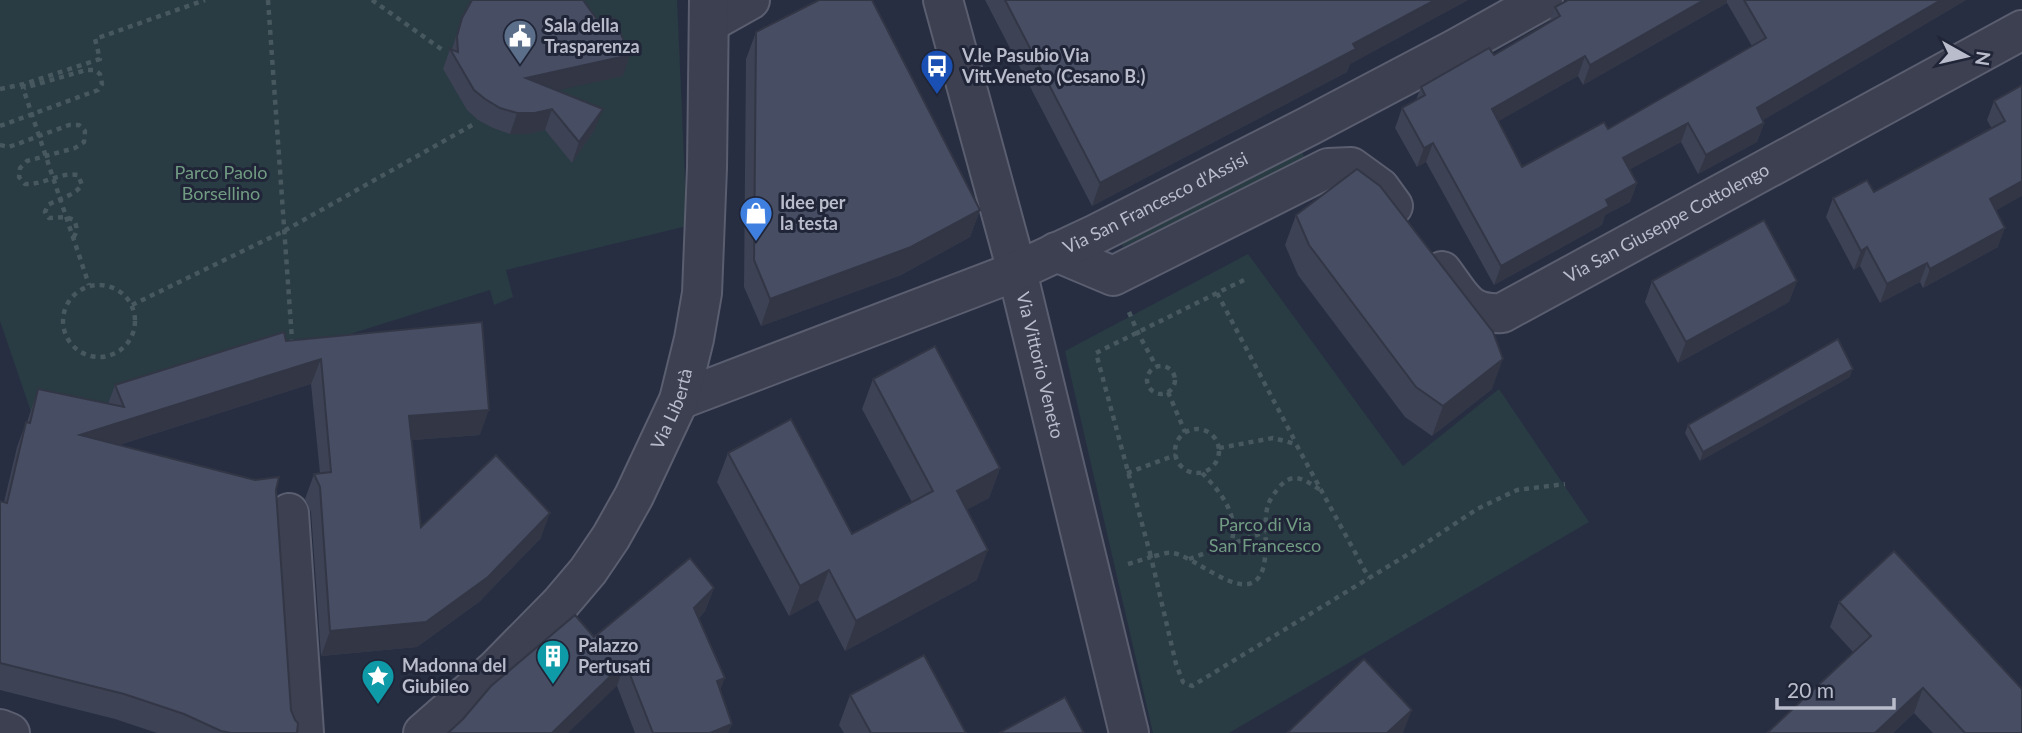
<svg xmlns="http://www.w3.org/2000/svg" width="2022" height="733" font-family="Lato,sans-serif">
	<style>
		.green { fill: #293b43 }
		.lines { fill: none; stroke-linecap: round; stroke-linejoin: round }
		.minor-casing { stroke: #5a5e6f; stroke-width: 42 }
		.path { stroke: #48585f; stroke-width: 4.5; stroke-dasharray: 5 5; stroke-linecap: butt }
		.minor { stroke: #3c4051; stroke-width: 38 }
		.wall { fill: #3d4255; fill-rule: evenodd }
		.shaded-wall { fill: #323645 }
		.building { fill: #474d63; stroke: #323645; stroke-width: 2 }
		.labels { text-anchor: middle; stroke-width: 6; stroke-linejoin: round; paint-order: stroke }
		.poi-label { font-size: 18px; font-weight: bold; fill: #b9bccb; stroke: #202537; text-anchor: start }
		.park-label { font-size: 18px; fill: #719c83; stroke: #202537 }
		.street-label { font-size: 18px; fill: #b9bccb; stroke: #202537 }
	</style>
	<rect width="100%" height="100%" fill="#272e42"/>
	<g class="green">
		<path d="M0 0H677L687 226 506 270 513 297 494 305 490 290 38 432 0 321Z"/>
		<path d="M1300 148 1305 159 1123 247 1118 237Z"/>
		<path d="M1248 254 1403 466 1499 389 1589 522 1229 733H1153L1065 351Z"/>
	</g>
	<g class="lines">
		<defs>
			<g id="minor">
				<path id="s1" d="M943 0 1017 271 1129 733"/>
				<path d="M709 23 750 0"/>
				<path d="M1056 252 1113 276 1328 168 1351 167 1380 188 1393 206"/>
				<path id="s2" d="M1442 271C1462 297 1466 315 1502 313L2022 30"/>
				<path id="s3" d="M679 400 1017 271 1096 234 1309 126 1455 49 1543 0"/>
				<path d="M289 513 304 733"/>
				<path d="M0 729 10 733"/>
				<path id="s4" d="M423 733 496 669 560 604 588 571 611 537 634 496 679 400 694 339 702 293 707 168 709 0"/>
			</g>
		</defs>
		<use href="#minor" class="minor-casing"/>
		<g class="path">
			<path d="M268 0 292 340"/>
			<path d="M372 0 444 51"/>
			<path d="M24 84 23 88 89 285"/>
			<path d="M0 89 24 84 100 59 95 39 205 0"/>
			<path d="M0 126 98 90 102 84 100 74 94 70H86L24 88"/>
			<path d="M0 145 9 147 69 125H79L85 131 84 142 75 148 27 161 20 168 19 177 25 184C44 185 59 172 78 175L82 185C74 196 60 198 48 205L45 212 49 218 66 217 74 220C77 227 78 231 73 238"/>
			<path d="M1244 280 1217 293 1296 443"/>
			<circle cx="99" cy="321" r="36"/>
			<path d="M1217 293 1096 353 1151 557C1157 556 1165 552 1172 553 1194 555 1241 602 1259 577 1270 562 1263 528 1267 509 1268 502 1273 495 1277 490 1292 469 1305 480 1322 491"/>
			<path d="M132 305 284 231 474 124"/>
			<path d="M1129 312 1138 333 1156 366"/>
			<circle cx="1161" cy="380" r="14"/>
			<path d="M1168 392 1185 432"/>
			<circle cx="1197" cy="451" r="22"/>
			<path d="M1219 448 1273 438 1296 444 1369 578"/>
			<path d="M1127 473 1176 455"/>
			<path d="M1202 473C1221 492 1240 516 1231 544"/>
			<path d="M1189 559 1265 532"/>
			<path d="M1128 564 1151 557 1176 664 1183 682 1192 686 1420 547 1477 509 1517 490 1565 484"/>
		</g>
		<use href="#minor" class="minor"/>
	</g>
	<g class="wall">
		<path d="M985 0H1468L1350 64 1347 72 1092 206Z"/>
		<path d="M1568 0H1966L1763 120 1764 123 1757 142 1698 174 1681 142 1630 169 1637 183 1630 202 1605 215 1602 225 1494 285 1426 162 1417 167 1395 128 1402 108 1416 100 1421 87 1494 55 1549 23 1555 7ZM1727 3 1752 46 1608 129 1522 167 1498 121 1578 76 1583 85Z"/>
		<path d="M462 18 623 76 556 90 595 129 572 163 545 130 528 134H510L493 128 478 120 467 110 443 69 450 49H452Z"/>
		<path d="M756 32 980 210 970 237 901 275 761 326 744 287 746 59Z"/>
		<path d="M2022 85 1996 211 1998 247 1923 288 1920 282 1880 303 1860 266 1854 270 1826 217 1833 198 1874 192 1992 129 1987 120 1994 101Z"/>
		<path d="M1296 215 1492 389 1432 436 1405 417 1298 275 1285 245Z"/>
		<path d="M1652 281H1797L1789 302 1678 363 1645 302Z"/>
		<path d="M286 341 480 435 412 440 421 527 541 538 479 602 417 647 321 656 311 512 305 499 314 474 320 473 311 384 119 445 276 490 291 710 297 733H157L115 719 0 690V501L4 502 17 447 26 422H27L38 389 108 404 115 385Z"/>
		<path d="M1850 377 1700 461 1685 433 1688 425Z"/>
		<path d="M873 379 1000 468 989 498 966 510 977 580 845 651 818 600 789 616 717 482 728 453 852 534 912 502 862 409Z"/>
		<path d="M714 588 705 611 699 618 720 691 732 724 728 733H635L617 686 594 637Z"/>
		<path d="M1839 602 2022 733H1933L1914 713 1893 733H1767L1854 653 1830 627Z"/>
		<path d="M850 695 966 733H844L839 725Z"/>
	</g>
	<g class="shaded-wall">
		<path d="M1435 0H1468L1350 64 1347 72 1092 206 1100 183Z"/>
		<path d="M1704 0H1727V3L1583 85 1590 65Z"/>
		<path d="M1941 0H1966L1750 128 1757 108Z"/>
		<path d="M630 55 623 76 519 99 526 78Z"/>
		<path d="M1585 56 1578 76 1485 129 1492 109Z"/>
		<path d="M552 109 545 130 528 134H510L517 113Z"/>
		<path d="M603 109 595 129 572 163 579 142Z"/>
		<path d="M1688 123 1681 142 1616 177 1623 158Z"/>
		<path d="M1764 123 1757 142 1698 174 1706 155Z"/>
		<path d="M1433 143 1426 162 1417 167 1424 148Z"/>
		<path d="M2022 181V196L1983 218 1990 199Z"/>
		<path d="M1637 183 1630 202 1605 215 1602 225 1494 285 1501 266 1606 200Z"/>
		<path d="M980 210 970 237 901 275 761 326 770 299Z"/>
		<path d="M2005 228 1998 247 1923 288 1930 269Z"/>
		<path d="M1867 247 1860 266 1854 270 1861 251Z"/>
		<path d="M1927 263 1920 282 1880 303 1887 284Z"/>
		<path d="M1797 281 1789 302 1678 363 1686 342Z"/>
		<path d="M321 359 311 384 71 460 80 435Z"/>
		<path d="M1503 359 1492 389 1432 436 1443 406Z"/>
		<path d="M1853 369 1850 377 1700 461 1703 452Z"/>
		<path d="M489 410 480 435 400 441 409 416Z"/>
		<path d="M1000 468 989 498 946 521 957 491Z"/>
		<path d="M550 513 541 538 479 602 417 647 321 656 330 631Z"/>
		<path d="M988 550 977 580 845 651 856 621Z"/>
		<path d="M829 570 818 600 789 616 800 586Z"/>
		<path d="M714 588 705 611 686 632 694 608Z"/>
		<path d="M625 662 617 686 568 733H552Z"/>
		<path d="M725 678 716 702 717 681Z"/>
		<path d="M1923 688 1914 713 1893 733H1875Z"/>
		<path d="M1412 710 1403 733H1387Z"/>
		<path d="M732 724 728 733H710Z"/>
	</g>
	<g class="building">
		<path d="M472 0H583L601 25 614 18 630 55 526 78 603 109 579 142 552 109 535 113H517L500 108 485 99 474 90 450 49 458 52 457 36 462 18Z"/>
		<path d="M819 0H872L980 210 911 247 770 299 754 260 756 32Z"/>
		<path d="M1005 0H1435L1353 44 1356 49 1100 183Z"/>
		<path d="M1568 0H1704L1590 65 1585 56 1492 109 1522 167 1604 122 1608 129 1766 38 1744 0H1941L1757 108 1764 123 1706 155 1688 123 1623 158 1637 183 1606 200 1609 206 1501 266 1433 143 1424 148 1402 108 1425 95 1421 87 1489 48 1494 55 1560 16 1555 7Z"/>
		<path d="M2022 85V181L1990 199 2005 228 1930 269 1927 263 1887 284 1867 247 1861 251 1833 198 1867 180 1874 192 2005 121 1994 101Z"/>
		<path d="M1357 169 1380 186 1493 332 1503 359 1443 406 1416 387 1309 245 1296 215Z"/>
		<path d="M1764 220 1797 281 1686 342 1652 281Z"/>
		<path d="M482 322 489 410 409 416 421 527 496 455 550 513 488 577 426 622 330 631 320 487 314 474 331 472 321 359 80 435 255 480 279 477 276 490 291 710 295 720 298 723 297 733H231L221 731 184 714 124 694 0 663V501L7 503 26 422 30 423 38 389 124 407 115 385 284 332 286 341Z"/>
		<path d="M1838 339 1853 369 1703 452 1688 425Z"/>
		<path d="M935 346 1000 468 957 491 988 550 856 621 829 570 800 586 728 453 791 419 852 534 933 491 873 379Z"/>
		<path d="M1894 551 2022 689V733H1965L1923 688 1875 733H1767L1871 636 1839 602Z"/>
		<path d="M690 558 714 588 694 608 725 678 717 681 732 724 710 733H653L625 662 552 733H448L463 719 491 686 575 615 594 637Z"/>
		<path d="M924 655 966 733H871L850 695Z"/>
		<path d="M1364 659 1412 710 1387 733H1287Z"/>
		<path d="M1065 697 1084 733H999Z"/>
	</g>
	<defs>
		<symbol id="civic-pin" viewBox="-11 -11 22 30"><path d="M0 17L-7.5 6A9.5 9.5 0 1 1 7.5 6Z" fill="#5c6f8a" stroke="#202537"/><path d="M-.6-6.5H3V-4.5H.6V-3L4-1V1h2V6H-6V1h2V-1L-.6-3ZM-1.2 2.5V6h2.4V2.5Z" fill="#fff"/></symbol>
		<symbol id="bus-pin" viewBox="-11 -11 22 30"><path d="M0 17L-7.5 6A9.5 9.5 0 1 1 7.5 6Z" fill="#1a4fb4" stroke="#202537"/><path d="M-5-6H5V4H4V6H2V4H-2V6H-4V4H-5ZM-3.5-4V0h7V-4ZM-3.5 1.2v1.5H-2V1.2ZM2 1.2v1.5H3.5V1.2Z" fill="#fff"/></symbol>
		<symbol id="shop-pin" viewBox="-11 -11 22 30"><path d="M0 17L-7.5 6A9.5 9.5 0 1 1 7.5 6Z" fill="#3f7fe0" stroke="#202537"/><path d="M-5-2.5h2.3a2.7 3.5 0 0 1 5.4 0H5L5.5 6h-11ZM-1.5-2.5h3a1.5 2.3 0 0 0-3 0Z" fill="#fff"/></symbol>
		<symbol id="building-pin" viewBox="-11 -11 22 30"><path d="M0 17L-7.5 6A9.5 9.5 0 1 1 7.5 6Z" fill="#0f9aa8" stroke="#202537"/><path d="M-4-6H4V6H1V3H-1V6H-4ZM-2.5-4.3h1.7v1.8h-1.7ZM.8-4.3h1.7v1.8H.8ZM-2.5-1h1.7V.8h-1.7ZM.8-1h1.7V.8H.8Z" fill="#fff"/></symbol>
		<symbol id="sight-pin" viewBox="-11 -11 22 30"><path d="M0 17L-7.5 6A9.5 9.5 0 1 1 7.5 6Z" fill="#0f9aa8" stroke="#202537"/><path d="M0-6L1.8-2.2L6-1.7L2.9 1.2L3.7 5.4L0 3.3L-3.7 5.4L-2.9 1.2L-6-1.7L-1.8-2.2Z" fill="#fff"/></symbol>
	</defs>
	<g fill-rule="evenodd">
		<use href="#civic-pin" x="501" y="17" width="38" height="52"/>
		<use href="#bus-pin" x="918" y="47" width="38" height="52"/>
		<use href="#shop-pin" x="737" y="194" width="38" height="52"/>
		<use href="#building-pin" x="534" y="637" width="38" height="52"/>
		<use href="#sight-pin" x="359" y="657" width="38" height="52"/>
	</g>
	<g class="labels">
		<g class="poi-label">
			<text x="544" y="32">Sala della<tspan x="544" dy="21">Trasparenza</tspan></text>
			<text x="962" y="62">V.le Pasubio Via<tspan x="962" dy="21">Vitt.Veneto (Cesano B.)</tspan></text>
			<text x="780" y="209">Idee per<tspan x="780" dy="21">la testa</tspan></text>
			<text x="578" y="652">Palazzo<tspan x="578" dy="21">Pertusati</tspan></text>
			<text x="402" y="672">Madonna del<tspan x="402" dy="21">Giubileo</tspan></text>
		</g>
		<g class="park-label">
			<text x="221" y="179">Parco Paolo<tspan x="221" dy="21">Borsellino</tspan></text>
			<text x="1265" y="531">Parco di Via<tspan x="1265" dy="21">San Francesco</tspan></text>
		</g>
		<g class="street-label">
			<text dy="6" stroke="none"><textPath href="#s3" startOffset="516">Via San Francesco d'Assisi</textPath></text>
			<text dy="6" stroke="none"><textPath href="#s2" startOffset="266">Via San Giuseppe Cottolengo</textPath></text>
			<text dy="6" stroke="none"><textPath href="#s1" startOffset="378">Via Vittorio Veneto</textPath></text>
			<text dy="6" stroke="none"><textPath href="#s4" startOffset="415">Via Libertà</textPath></text>
		</g>
	</g>
	<g transform="translate(1966 56) rotate(98)" stroke="#202537" stroke-width="5" paint-order="stroke">
	<path d="M0-5L12 26L0 18L-12 26Z" fill="#b9bccb"/>
	<text y="-10" font-size="19" font-weight="bold" text-anchor="middle" fill="#b9bccb">N</text>
	</g>
	<path d="M1777 698v10h117v-10" fill="none" stroke="#b9bccb" stroke-width="3.5"/>
	<text x="1787" y="698" font-size="21" fill="#b9bccb" stroke="#202537" stroke-width="5" paint-order="stroke">20 m</text>
</svg>
